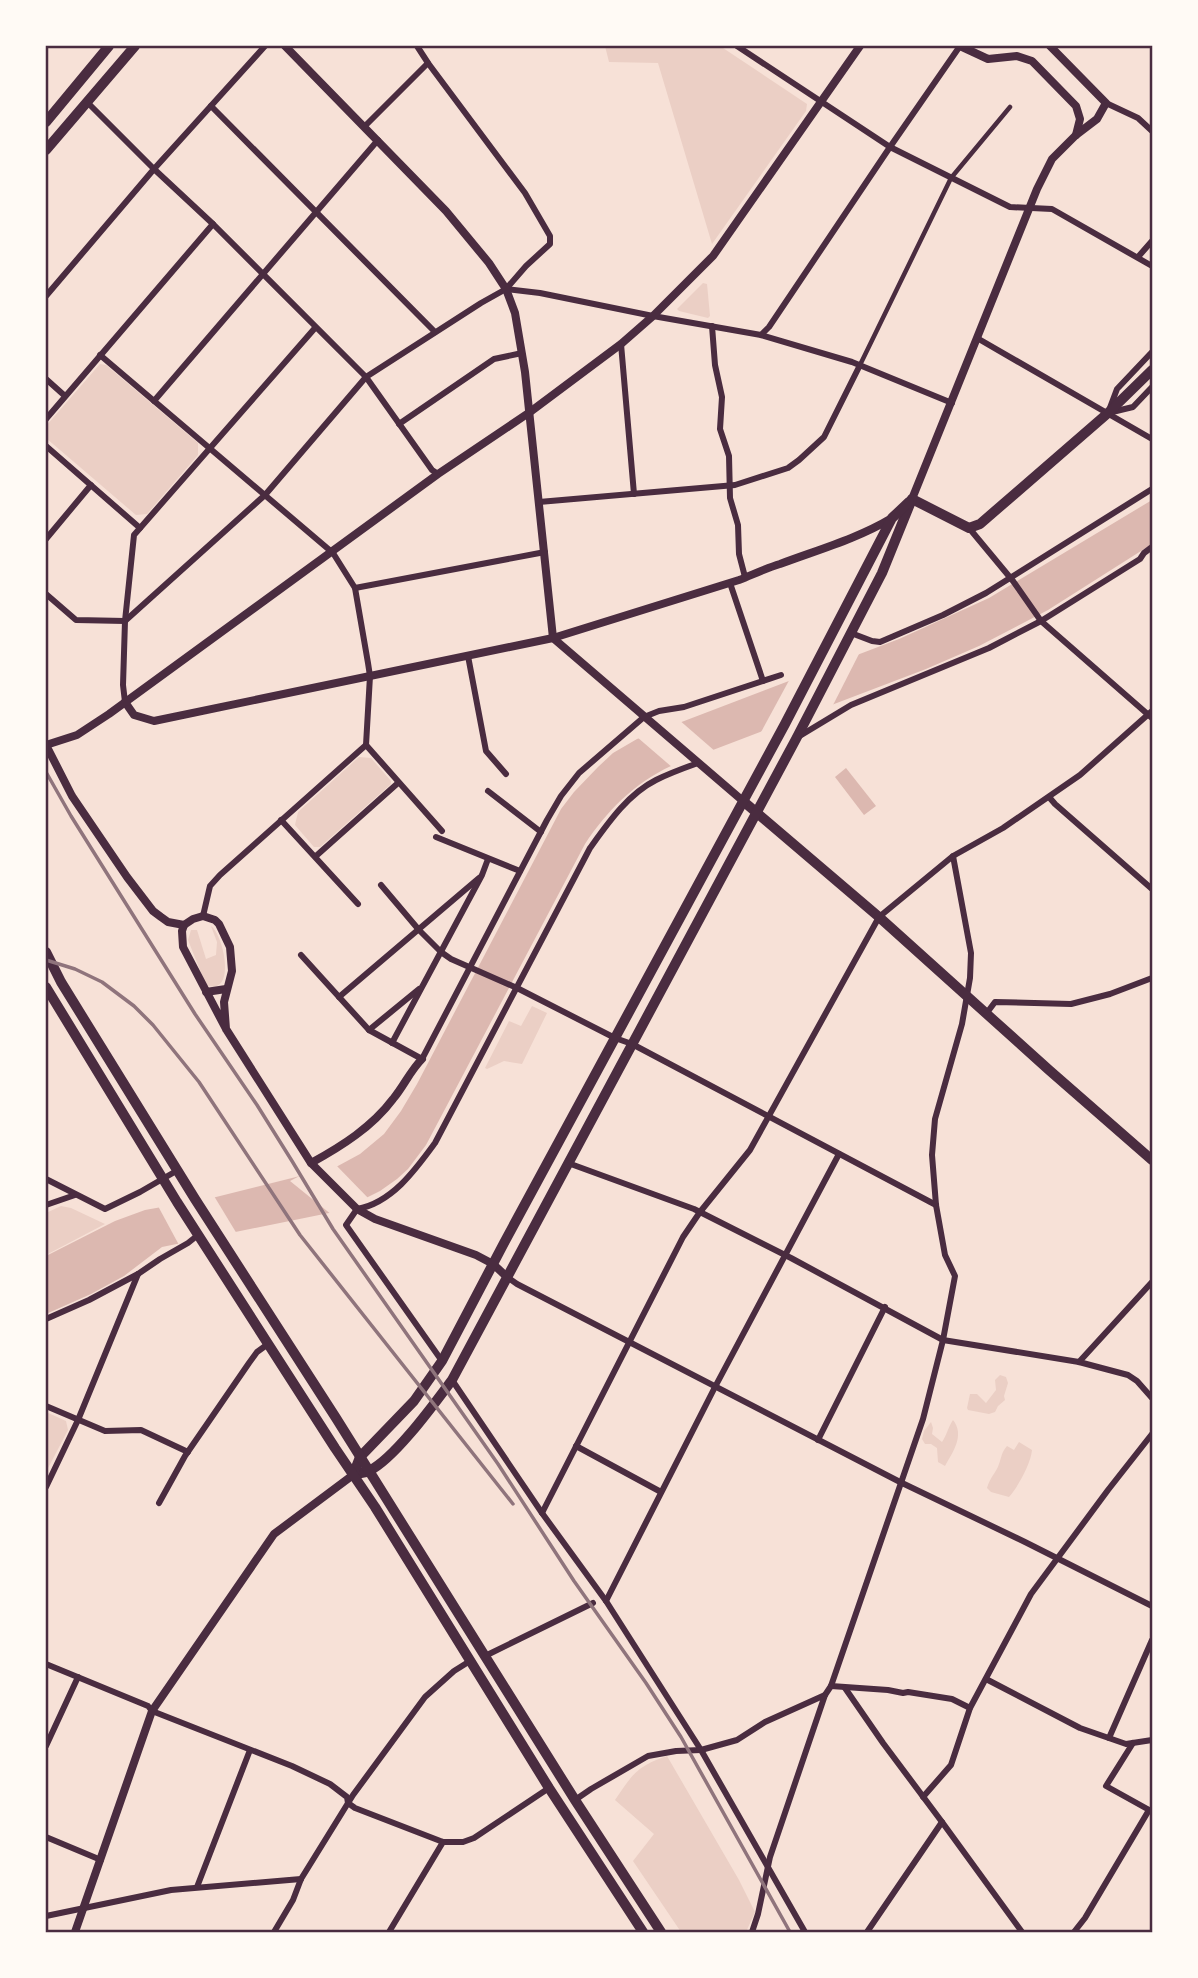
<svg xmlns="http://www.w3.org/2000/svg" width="1198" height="1978" font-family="'IBM Plex Sans',sans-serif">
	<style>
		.green { fill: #ebcfc5 }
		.water { fill: #dcb8b0 }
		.pier { fill: #f7e1d7 }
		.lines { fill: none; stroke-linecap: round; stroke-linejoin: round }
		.pedestrian { stroke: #4a2c40; stroke-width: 4.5 }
		.minor { stroke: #4a2c40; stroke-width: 6 }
		.tertiary { stroke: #4a2c40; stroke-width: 8 }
		.primary { stroke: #4a2c40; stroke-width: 10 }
		.trunk { stroke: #4a2c40; stroke-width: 10 }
		.rail { stroke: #8f747c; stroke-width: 3.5 }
		.neatline { fill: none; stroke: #4a2c40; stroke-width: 2.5 }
	</style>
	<rect width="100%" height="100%" fill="#f7e1d7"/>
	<g class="green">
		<path d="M605 46H720L807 104 806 111 712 244 658 63 609 62Z"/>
		<path d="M703 283 707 284 710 316 708 318 679 311 677 309Z"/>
		<path d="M100 364 106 365 198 443V455L147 514 136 515 46 438V426Z"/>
		<path d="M359 757 371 758 391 781V784L320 847H314L295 825 298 812Z"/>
		<path d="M211 926C224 935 237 997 206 985L188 940 191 930H197L206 959 216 955 217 942Z"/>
		<path d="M532 1006 547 1013 522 1064 504 1061 487 1069 485 1068 509 1021 521 1026Z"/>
		<path d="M61 1206 71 1208 105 1224 46 1255V1213Z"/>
		<path d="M1000 1375 1006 1377 1008 1383 1004 1396 1005 1400 998 1406 995 1412 989 1414 968 1410 967 1408 970 1394H977L986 1403 996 1390 995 1380Z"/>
		<path d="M46 1412 66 1421 68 1430 46 1472Z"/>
		<path d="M953 1420C965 1435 953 1452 945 1466L938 1462 937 1448 931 1444H925L922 1439 924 1431 931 1422 933 1428 932 1434 942 1442C947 1435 948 1427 953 1420Z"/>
		<path d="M1019 1442 1032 1450C1031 1463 1018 1487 1009 1497L991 1492 987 1488C990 1477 996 1473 999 1464 1002 1456 1001 1453 1007 1446L1014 1450Z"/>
		<path d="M667 1756 739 1880 755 1912 746 1932H681L633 1861 654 1834 615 1800C632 1775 637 1766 667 1756Z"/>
	</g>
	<g class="water">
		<path d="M1152 500V544L1048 610 979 646 926 669 671 766C634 783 607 811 585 844L426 1145 408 1169 397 1179 380 1191 364 1199 329 1213 162 1247 124 1276 91 1294 46 1314V1256L115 1221 145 1210 212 1198 336 1167 360 1154 384 1134 401 1111 417 1084 561 809 574 792 598 767 613 753 637 739 899 639 989 598Z"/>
		<path d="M846 768 876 806 864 815 835 777Z"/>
	</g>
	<g class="pier">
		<path d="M861 650 832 707 760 734 792 675Z"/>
		<path d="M678 719 716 752 673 768 637 737Z"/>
		<path d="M335 1164 370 1200 332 1215 290 1181 309 1171Z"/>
		<path d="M214 1196 237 1234 179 1245 158 1206Z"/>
	</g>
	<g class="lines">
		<path class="pedestrian" d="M860 365 951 178 1010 107"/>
		<g class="minor">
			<path d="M737 46 890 147 1010 207 1052 209 1152 266"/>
			<path d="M87 102 154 169 213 224 366 377 432 470 438 474"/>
			<path d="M1106 103 1138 118 1152 131"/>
			<path d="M211 106 435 332"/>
			<path d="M365 126 428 63"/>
			<path d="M1138 257 1152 241"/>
			<path d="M506 289 540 293 653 316 761 335 852 362 952 403"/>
			<path d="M46 296 154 169 265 46"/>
			<path d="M712 326 715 365 722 397 720 429 729 456 730 498 738 525 739 554 745 577"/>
			<path d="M761 335 769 327 890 147 960 46"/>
			<path d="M977 338 1152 439"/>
			<path d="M621 344 634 494"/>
			<path d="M1152 352 1117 389 1108 413 1133 407 1152 387"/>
			<path d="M100 355 333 553 355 588 368 663 370 676 366 745 442 831"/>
			<path d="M46 379 65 396"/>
			<path d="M154 401 378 140"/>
			<path d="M46 419 213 224"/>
			<path d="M399 424 494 359 522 353"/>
			<path d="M46 446 140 528"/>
			<path d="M539 502 735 485 788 468 799 460 824 437 860 365"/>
			<path d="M969 528 1013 581 1041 621 1152 718"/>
			<path d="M46 539 91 485"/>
			<path d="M730 583 763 681"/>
			<path d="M355 588 545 552"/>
			<path d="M46 594 76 620 125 621 265 495 366 377 481 303 506 289 526 266 550 244V236L525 193 428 63 417 46"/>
			<path d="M851 633 872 641 880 642 943 615 986 593 1152 489"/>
			<path d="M468 656 486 751 506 774"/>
			<path d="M125 702 123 685 125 621 134 535 315 328"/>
			<path d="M798 737 851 705 989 648 1041 621 1140 559 1144 553 1152 547"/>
			<path d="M488 791 541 832"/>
			<path d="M1049 797 1055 804 1152 889"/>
			<path d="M281 820 358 904"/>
			<path d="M436 837 520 871"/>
			<path d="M316 856 398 783"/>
			<path d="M381 885 419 930 441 952 451 959 517 988 615 1038 632 1044 936 1205"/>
			<path d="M203 916 210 886 220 875 366 745"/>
			<path d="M301 955 369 1030 422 1059 547 820 561 796 579 773 644 717 659 711 684 707 781 675"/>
			<path d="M339 997 479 878"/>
			<path d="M986 1014 995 1002 1071 1004 1110 994 1152 978"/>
			<path d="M369 1030 419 989"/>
			<path d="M392 1043 482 875 488 859"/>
			<path d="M568 1163 694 1209 791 1258 943 1340 1079 1362 1128 1375 1137 1381 1152 1398"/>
			<path d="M46 1179 105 1209 140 1192 178 1170"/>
			<path d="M46 1205 75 1195"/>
			<path d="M507 1277 517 1284 900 1482 1025 1542 1152 1606"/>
			<path d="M46 1319 89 1300 138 1274 160 1259 188 1243 198 1235"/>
			<path d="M442 1361 346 1225 357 1209C392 1203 416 1169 435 1143L590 848C608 823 628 794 656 780 670 773 684 768 698 763"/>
			<path d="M1079 1362 1152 1282"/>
			<path d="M452 1380 542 1513 606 1601 701 1750 805 1932"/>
			<path d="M46 1406 105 1431 141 1430 188 1452"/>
			<path d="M818 1440 885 1307"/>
			<path d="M576 1446 661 1492"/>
			<path d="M46 1487 78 1420 138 1274"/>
			<path d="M159 1503 185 1456 249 1363 257 1352 268 1344"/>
			<path d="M542 1513 683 1237 700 1212 750 1150 879 917 953 856 1003 828 1080 775 1152 711"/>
			<path d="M606 1601 715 1387 839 1154"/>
			<path d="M485 1656 593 1603"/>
			<path d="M46 1664 148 1706 152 1711 292 1766 330 1784 347 1797 348 1803 355 1808 443 1842H463L474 1838 549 1788"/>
			<path d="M986 1679 1080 1728 1126 1744 1152 1740"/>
			<path d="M831 1686 888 1690 903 1693 908 1692 952 1699 970 1708"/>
			<path d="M845 1688 883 1743 942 1822 1022 1932"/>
			<path d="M1109 1738 1152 1640"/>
			<path d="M1133 1743 1106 1786 1151 1811"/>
			<path d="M46 1746 78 1677"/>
			<path d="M923 1797 951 1765 970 1708 1031 1594 1108 1490 1152 1434"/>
			<path d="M575 1800 591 1789 648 1756 676 1751 701 1750 737 1740 765 1722 825 1695"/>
			<path d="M46 1837 101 1860"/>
			<path d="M197 1887 250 1750"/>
			<path d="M46 1916 171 1890 301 1879"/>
			<path d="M274 1932 293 1900 301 1879 353 1795 425 1697 454 1671 470 1661"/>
			<path d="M389 1932 443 1842"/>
			<path d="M752 1932 758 1914 770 1857 825 1695 831 1686 923 1419 943 1340 955 1276 945 1255 936 1205 932 1155 935 1119 962 1024 970 978 971 953 953 856"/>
			<path d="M867 1932 942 1822"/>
			<path d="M1074 1932 1085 1918 1149 1810"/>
		</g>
		<g class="tertiary">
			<path d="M285 46 446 211 489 263 506 289 515 313 525 372 553 638 743 801"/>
			<path d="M960 46 988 59 1017 56 1032 61 1076 106 1080 119 1076 135"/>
			<path d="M912 499 1037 189 1052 159 1076 135 1097 119 1106 103 1050 46"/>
			<path d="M125 702 134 715 154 721 553 638 739 580C752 575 766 568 780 564 817 550 857 539 892 518"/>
			<path d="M46 745 77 735 109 714 438 474 530 412 621 344 653 316 713 256 860 46"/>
			<path d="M46 745 72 796 127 877 153 911 161 917 168 922 184 925"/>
			<path d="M206 992 226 989"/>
			<path d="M226 1029 224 1002 232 971 230 947 219 924 215 920 203 916 193 919 184 925 182 931 183 947 226 1029 311 1163 357 1209 375 1219 476 1255 493 1264 507 1277"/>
			<path d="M311 1163C342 1146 372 1127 393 1099 404 1086 410 1071 422 1059"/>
			<path d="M75 1932 152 1711 274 1534 353 1475"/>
		</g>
		<g class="primary">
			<path d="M46 122 109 46"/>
			<path d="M46 150 135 46"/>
			<path d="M912 499 969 528 980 524 1108 413 1152 370"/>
			<path d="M743 801 879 917 1049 1070 1152 1160"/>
			<path d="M353 1475C358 1473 364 1473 369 1471 395 1458 434 1404 452 1380L796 739 882 573 912 499"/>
			<path d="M353 1475 360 1457 414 1401 442 1361 504 1243 785 724 892 518 909 502"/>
		</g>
		<g class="trunk">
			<path d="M46 952 61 982 195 1199 336 1418 575 1800 661 1932"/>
			<path d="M46 987 177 1202 335 1448 375 1507 549 1788 643 1932"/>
		</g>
		<g class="rail">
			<path d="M46 772 71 816 195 1014 257 1105 292 1161 333 1229 498 1464 574 1581 646 1683 681 1737 790 1932"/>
			<path d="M46 960 75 969 102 982 134 1006 153 1025 199 1082 300 1235 513 1504"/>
		</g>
	</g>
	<rect width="1198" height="1978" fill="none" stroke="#fffaf5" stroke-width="94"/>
	<rect x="47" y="47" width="1104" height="1884" class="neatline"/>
</svg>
